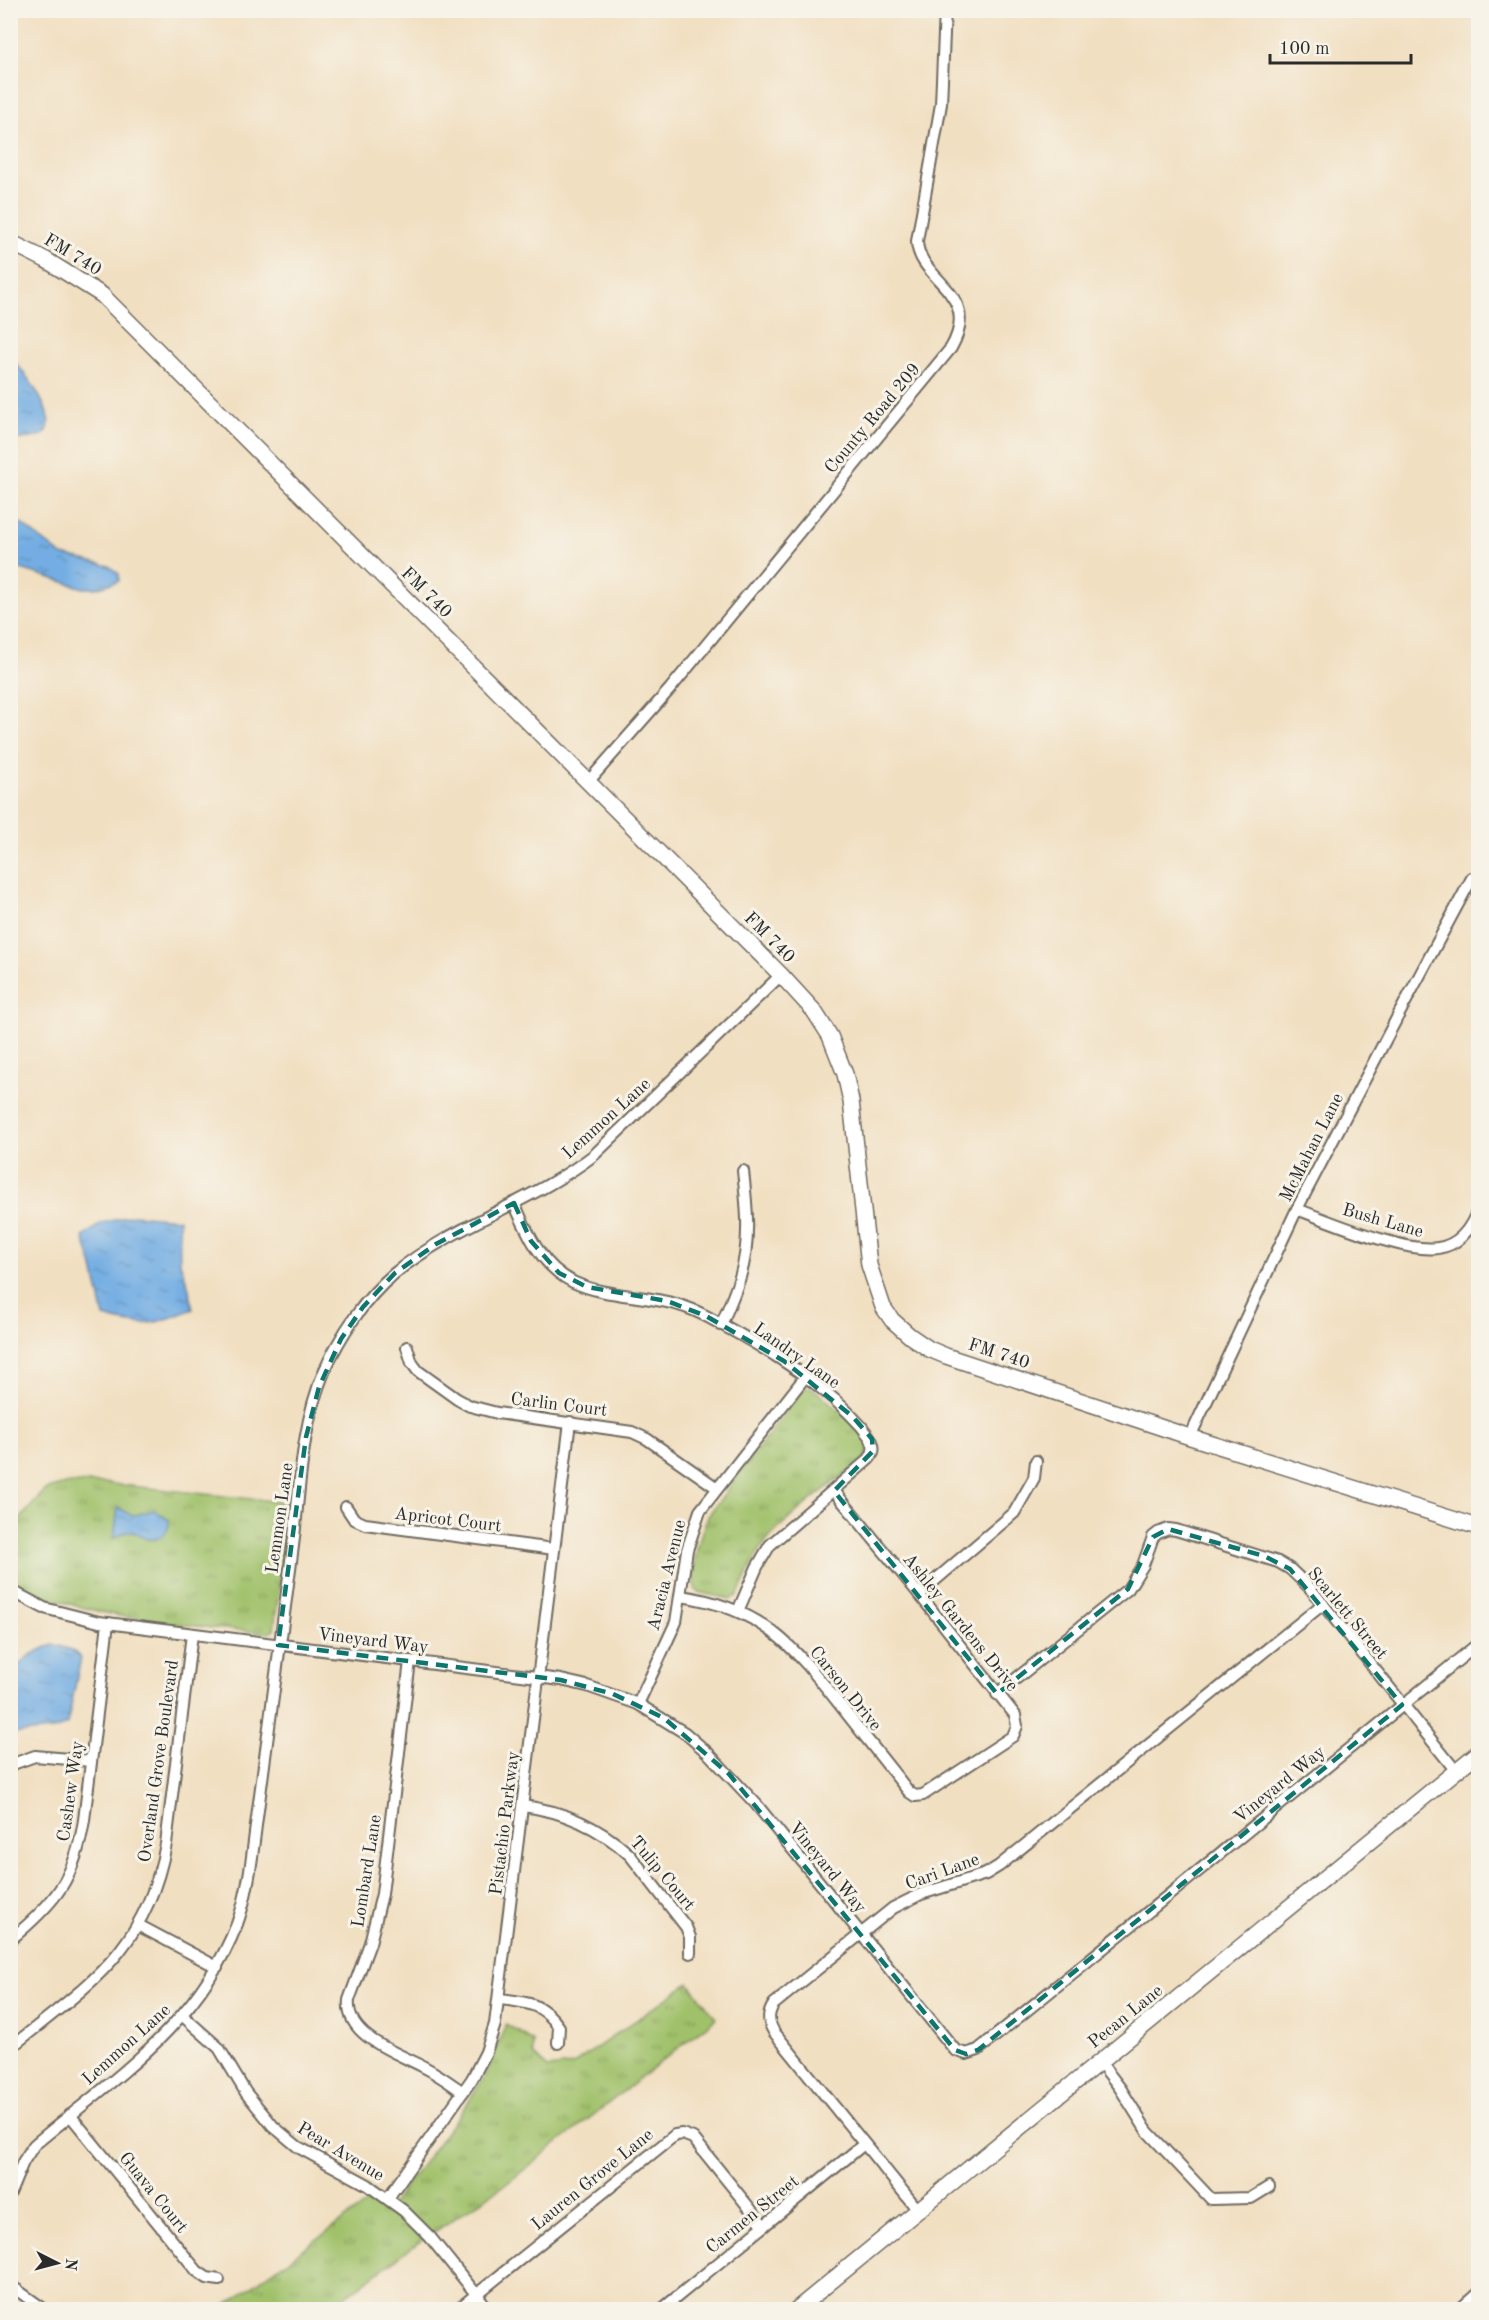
<svg xmlns="http://www.w3.org/2000/svg" width="1489" height="2320" font-family="'Old Standard TT',serif">
	<style>
		.park { fill: url(#park-tufts); stroke: #66764a; stroke-width: 1.5 }
		.water { fill: url(#water-ripples); stroke: #4f6c87; stroke-width: 1.5 }
		.lines { fill: none; stroke-linecap: round; stroke-linejoin: round }
		.street-casing { stroke: #706a60; stroke-width: 14 }
		.secondary-casing { stroke: #706a60; stroke-width: 18 }
		.street { stroke: #fff; stroke-width: 10 }
		.secondary { stroke: #fff; stroke-width: 15 }
		.marked { fill: none; stroke: #0f766e; stroke-width: 4.5; stroke-dasharray: 12 8; stroke-linejoin: round }
		.labels { text-anchor: middle; stroke-width: 6; stroke-linejoin: round; paint-order: stroke }
		.street-label { font-size: 18px; fill: #2b2b2b; stroke: #f7f3e8 }
	</style>
	<defs>
		<pattern id="park-tufts" width="24" height="20" patternUnits="userSpaceOnUse" patternTransform="scale(1.5)"><rect width="24" height="20" fill="#a0c16a"/><path d="M3 7l-1-3M5 7V3M7 7l1-3M15 17l-1-3M17 17v-4M19 17l1-3" fill="none" stroke="#839d57"/></pattern>
		<pattern id="water-ripples" width="26" height="14" patternUnits="userSpaceOnUse" patternTransform="scale(1.5)"><rect width="26" height="14" fill="#73ade3"/><path d="M2 4q2-2 4 0t4 0M15 11q2-2 4 0t4 0" fill="none" stroke="#5f8db8"/></pattern>
	</defs>
	<rect width="100%" height="100%" fill="#f7f3e8"/>
	<filter id="ink" filterUnits="userSpaceOnUse"><feTurbulence type="fractalNoise" baseFrequency=".0167" numOctaves="2"/><feDisplacementMap in="SourceGraphic" scale="12" xChannelSelector="R" yChannelSelector="G"/><feConvolveMatrix kernelMatrix="1 2 1 2 8 2 1 2 1" color-interpolation-filters="sRGB"/></filter>
	<filter id="wash" filterUnits="userSpaceOnUse"><feTurbulence type="fractalNoise" baseFrequency=".008" numOctaves="4" result="noise"/><feDisplacementMap in="SourceGraphic" scale="24" xChannelSelector="R" yChannelSelector="G"/><feGaussianBlur stdDeviation="1.35" result="paint"/><feColorMatrix in="noise" values="0 0 0 0 0 0 0 0 0 0 0 0 0 0 0 0 0 1.4 0 .05"/><feComposite in="paint" operator="in"/></filter>
	<g filter="url(#wash)">
		<rect width="100%" height="100%" fill="#f1dfc1"/>
		<g class="park">
			<path d="M811 1387C824 1398 865 1429 868 1445 869 1450 866 1455 864 1459 834 1483 789 1514 765 1543 753 1558 746 1578 737 1596L730 1599 697 1592C687 1576 701 1532 708 1516L795 1399 804 1388Z"/>
			<path d="M80 1483H103L281 1502 289 1511 274 1629 267 1633C181 1624 88 1621 11 1580L10 1531 45 1490 61 1485Z"/>
			<path d="M689 1983 716 2018 505 2185 422 2240 328 2309 219 2310 370 2201 390 2207 467 2104 486 2074 506 2024 533 2041V2054L548 2068 572 2065Z"/>
		</g>
		<g class="water">
			<path d="M10 357C22 368 57 414 47 431 40 440 20 438 11 440Z"/>
			<path d="M11 516 62 555 109 566 119 574V581L96 588H83L11 566Z"/>
			<path d="M133 1215 179 1219 180 1263 188 1285 193 1309C155 1324 144 1329 104 1317L92 1263 83 1237 102 1223Z"/>
			<path d="M118 1507 132 1516 154 1510 169 1520C170 1535 156 1544 142 1537 138 1536 137 1533 133 1532 126 1530 120 1535 114 1538Z"/>
			<path d="M53 1644 72 1650 81 1658 67 1725 53 1730 11 1734V1672L30 1655Z"/>
		</g>
	</g>
	<g filter="url(#ink)">
		<g class="lines">
			<defs>
				<g id="street">
					<path d="M588 782 670 689 951 348C983 292 918 281 917 241L941 104 945 10"/>
					<path d="M514 1203C528 1234 541 1266 573 1282 607 1298 649 1294 685 1307 701 1312 715 1321 730 1329 777 1355 826 1386 862 1427 865 1432 871 1437 872 1442 875 1448 873 1454 869 1459L770 1545 757 1567 738 1611"/>
					<path d="M1297 1209C1325 1220 1352 1231 1380 1239 1422 1251 1460 1261 1478 1209"/>
					<path d="M721 1325C728 1309 735 1293 740 1277 751 1242 747 1207 743 1171"/>
					<path d="M407 1347 412 1363 418 1371 457 1399 470 1406 497 1413 632 1432 647 1439 717 1488"/>
					<path d="M1190 1437 1297 1209 1399 1014 1472 878"/>
					<path d="M346 1507 354 1519 365 1524 554 1549"/>
					<path d="M10 1590 44 1608 99 1622 561 1680 587 1686 638 1704 685 1733 708 1753 756 1804 955 2050 966 2054 978 2050 1478 1644"/>
					<path d="M919 1594 1014 1513 1034 1478 1036 1461"/>
					<path d="M681 1596C762 1608 792 1644 840 1705 863 1734 886 1763 909 1792L915 1796 923 1795 1013 1736 1017 1726 1015 1715 919 1594 834 1491"/>
					<path d="M410 1661 382 1894 370 1943 349 2000C345 2037 398 2053 424 2067 438 2074 450 2083 463 2092"/>
					<path d="M997 1694 1128 1589 1143 1565 1153 1537 1158 1533 1168 1529 1176 1530 1278 1562 1290 1569 1310 1588 1456 1771"/>
					<path d="M638 1704 676 1622 687 1550 700 1511 805 1377"/>
					<path d="M10 1765 35 1756 91 1761"/>
					<path d="M523 1806C564 1811 599 1827 630 1855L686 1927 690 1937V1953"/>
					<path d="M138 1925 217 1967"/>
					<path d="M10 1940C55 1903 75 1879 84 1820L108 1623"/>
					<path d="M499 1999C526 2002 543 2003 559 2027L558 2043"/>
					<path d="M183 2016 219 2048 246 2093 273 2126 298 2147 368 2185 404 2211 430 2237 489 2310"/>
					<path d="M10 2048C89 1984 146 1951 166 1844L192 1634"/>
					<path d="M1100 2062 1120 2088 1147 2131 1211 2199 1251 2198 1269 2187"/>
					<path d="M70 2115 197 2271 207 2278 219 2280"/>
					<path d="M10 2193 23 2162 34 2145C114 2078 198 2025 237 1924 245 1902 249 1879 252 1857 265 1753 279 1649 293 1546 300 1488 301 1426 324 1372 340 1335 365 1298 395 1273 455 1224 533 1202 594 1155L781 975"/>
					<path d="M388 2198 472 2079 486 2052 495 2024 570 1422"/>
					<path d="M918 2210 774 2032C768 2022 767 2014 774 2004L893 1908 921 1894 986 1874 999 1866 1323 1604"/>
					<path d="M10 2285 45 2310"/>
					<path d="M457 2310 675 2135 682 2134 693 2138 764 2226"/>
					<path d="M661 2310 864 2144"/>
					<path d="M1459 2310 1478 2293"/>
				</g>
				<g id="secondary">
					<path d="M10 242 46 260 102 295 781 975 814 1011 830 1036 845 1074 851 1101 869 1265 883 1307 892 1320 910 1336 929 1349 946 1356 1190 1437 1478 1527"/>
					<path d="M796 2310 1478 1753"/>
				</g>
			</defs>
			<use href="#street" class="street-casing"/>
			<use href="#secondary" class="secondary-casing"/>
			<use href="#street" class="street"/>
			<use href="#secondary" class="secondary"/>
		</g>
	</g>
	<path class="marked" d="M514 1203 531 1241 559 1273 587 1287 667 1301 706 1316 784 1361 853 1417 872 1439 873 1451 834 1491 997 1694 1128 1589 1153 1537 1168 1529 1264 1556 1290 1569 1402 1705 978 2050 966 2054 955 2050 729 1774 664 1718 613 1694 561 1680 278 1645 306 1437 319 1387 341 1339 363 1307 395 1273 436 1244Z"/>
	<g class="labels">
		<g class="street-label">
			<text transform="translate(73 254) rotate(31)" y="6">FM 740</text>
			<text transform="translate(872 418) rotate(-50)" y="6">County Road 209</text>
			<text transform="translate(427 592) rotate(45)" y="6">FM 740</text>
			<text transform="translate(770 937) rotate(45)" y="6">FM 740</text>
			<text transform="translate(606 1118) rotate(-42)" y="6">Lemmon Lane</text>
			<text transform="translate(1311 1147) rotate(-63)" y="6">McMahan Lane</text>
			<text transform="translate(1383 1220) rotate(16)" y="6">Bush Lane</text>
			<text transform="translate(999 1353) rotate(18)" y="6">FM 740</text>
			<text transform="translate(797 1355) rotate(35)" y="6">Landry Lane</text>
			<text transform="translate(559 1404) rotate(7)" y="6">Carlin Court</text>
			<text transform="translate(279 1518) rotate(-82)" y="6">Lemmon Lane</text>
			<text transform="translate(448 1519) rotate(7)" y="6">Apricot Court</text>
			<text transform="translate(666 1575) rotate(-76)" y="6">Aracia Avenue</text>
			<text transform="translate(1348 1613) rotate(50)" y="6">Scarlett Street</text>
			<text transform="translate(961 1622) rotate(51)" y="6">Ashley Gardens Drive</text>
			<text transform="translate(373 1640) rotate(7)" y="6">Vineyard Way</text>
			<text transform="translate(846 1688) rotate(51)" y="6">Carson Drive</text>
			<text transform="translate(158 1761) rotate(-82)" y="6">Overland Grove Boulevard</text>
			<text transform="translate(1279 1784) rotate(-39)" y="6">Vineyard Way</text>
			<text transform="translate(70 1791) rotate(-82)" y="6">Cashew Way</text>
			<text transform="translate(504 1823) rotate(-83)" y="6">Pistachio Parkway</text>
			<text transform="translate(828 1867) rotate(51)" y="6">Vineyard Way</text>
			<text transform="translate(366 1871) rotate(-81)" y="6">Lombard Lane</text>
			<text transform="translate(942 1871) rotate(-20)" y="6">Cari Lane</text>
			<text transform="translate(663 1873) rotate(50)" y="6">Tulip Court</text>
			<text transform="translate(1125 2016) rotate(-39)" y="6">Pecan Lane</text>
			<text transform="translate(126 2044) rotate(-42)" y="6">Lemmon Lane</text>
			<text transform="translate(341 2151) rotate(31)" y="6">Pear Avenue</text>
			<text transform="translate(592 2179) rotate(-39)" y="6">Lauren Grove Lane</text>
			<text transform="translate(154 2192) rotate(51)" y="6">Guava Court</text>
			<text transform="translate(752 2214) rotate(-39)" y="6">Carmen Street</text>
		</g>
	</g>
	<rect width="1489" height="2320" fill="none" stroke="#f7f3e8" stroke-width="36"/>
	<g transform="translate(57 2263) rotate(96)" stroke="#f7f3e8" stroke-width="4.5" paint-order="stroke">
	<path d="M0-4.5L10 22L0 15L-10 22Z" fill="#2b2b2b"/>
	<text y="-9" font-size="16" font-weight="bold" text-anchor="middle" fill="#2b2b2b">N</text>
	</g>
	<path d="M1270 54v9h141v-9" fill="none" stroke="#2b2b2b" stroke-width="3"/>
	<text x="1279" y="54" font-size="18" fill="#2b2b2b" stroke="#f7f3e8" stroke-width="4.5" paint-order="stroke">100 m</text>
</svg>
